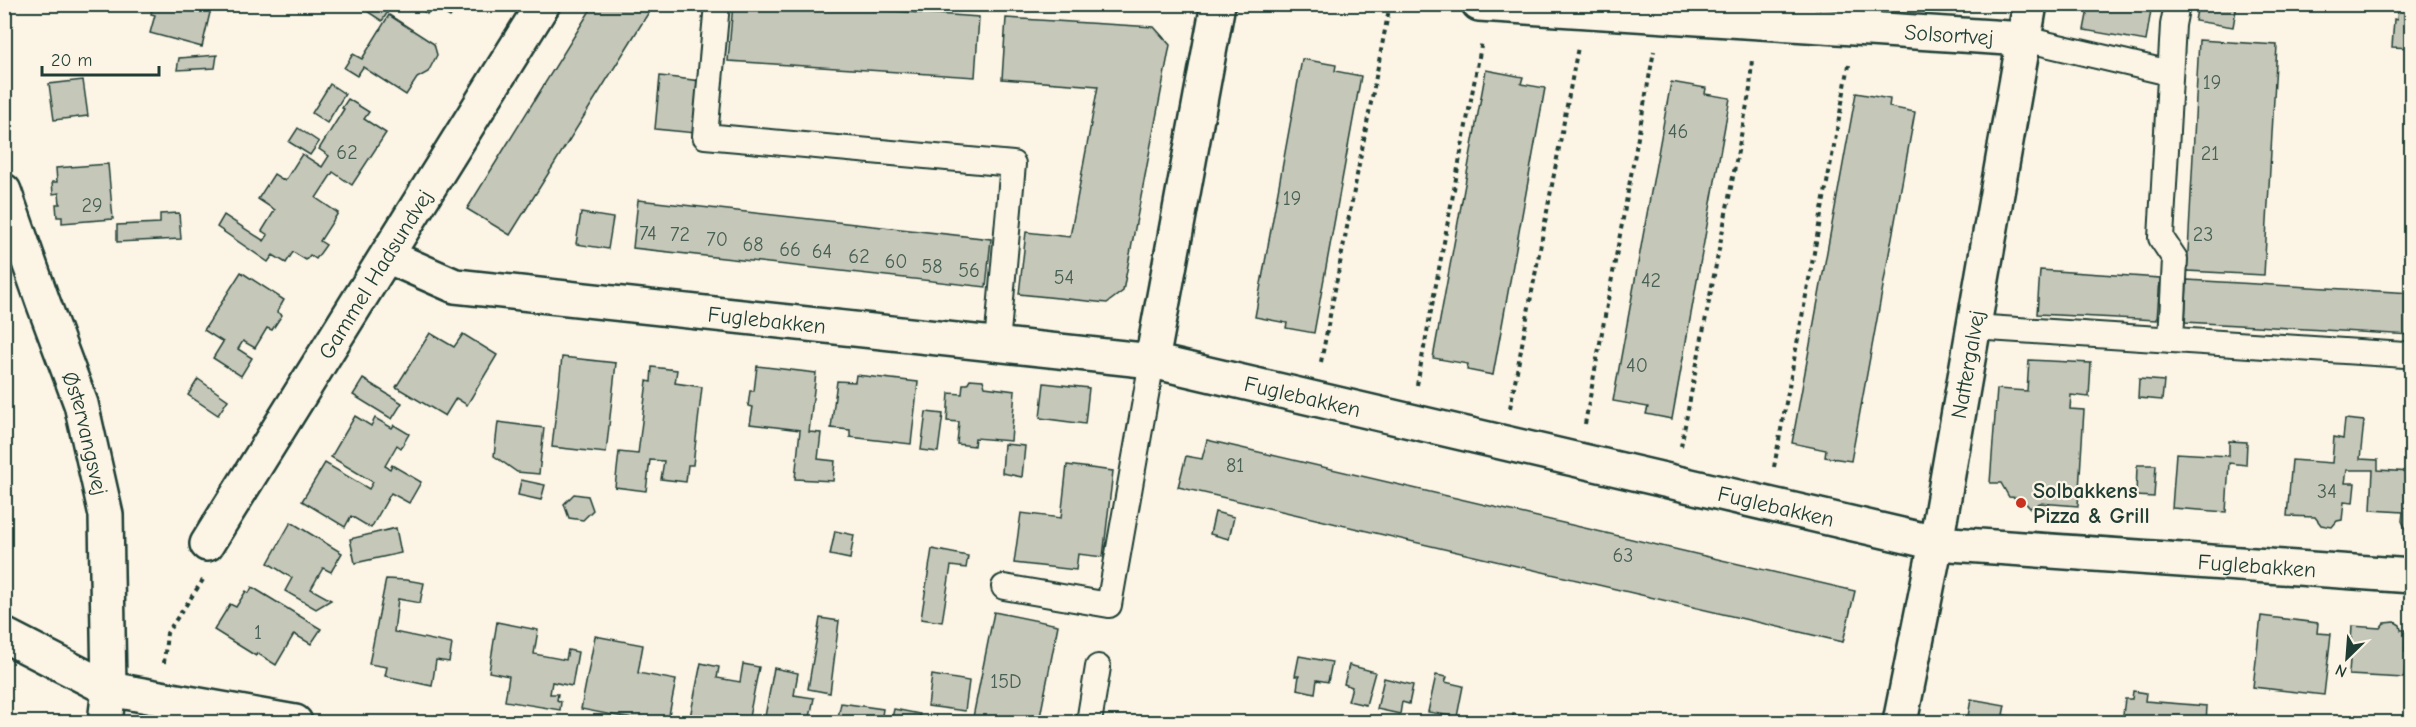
<svg xmlns="http://www.w3.org/2000/svg" width="2416" height="727" font-family="'Comic Neue',sans-serif">
	<style>
		.building { fill: #c5c7b9; stroke: #1f3d34; stroke-width: 1.5 }
		.lines { fill: none; stroke-linecap: round; stroke-linejoin: round }
		.lane-casing { stroke: #1f3d34; stroke-width: 28 }
		.street-casing { stroke: #1f3d34; stroke-width: 38 }
		.secondary-casing { stroke: #1f3d34; stroke-width: 38 }
		.path { stroke: #1f3d34; stroke-width: 4; stroke-dasharray: 4.5 4.5; stroke-linecap: butt }
		.lane { stroke: #fcf5e5; stroke-width: 24 }
		.street { stroke: #fcf5e5; stroke-width: 33 }
		.secondary { stroke: #fcf5e5; stroke-width: 33 }
		.poi-dot { fill: #c8321e; stroke: #fcf5e5; stroke-width: 2 }
		.labels { text-anchor: middle; stroke-width: 4.5; stroke-linejoin: round; paint-order: stroke }
		.number-label { font-size: 20px; fill: #486055 }
		.street-label { font-size: 22px; fill: #1f3d34; stroke: #fcf5e5 }
		.poi-label { font-size: 22px; font-weight: bold; fill: #1f3d34; stroke: #fcf5e5; text-anchor: start }
	</style>
	<rect width="100%" height="100%" fill="#fcf5e5"/>
	<filter id="ink" filterUnits="userSpaceOnUse"><feTurbulence type="fractalNoise" baseFrequency=".0167" numOctaves="2"/><feDisplacementMap in="SourceGraphic" scale="12" xChannelSelector="R" yChannelSelector="G"/><feConvolveMatrix kernelMatrix="1 2 1 2 8 2 1 2 1" color-interpolation-filters="sRGB"/></filter>
	<g filter="url(#ink)">
		<g class="building">
			<path d="M153 4H212L202 47 150 33 155 15 151 14Z"/>
			<path d="M356 4H393L382 21Z"/>
			<path d="M415 4H458L450 17 432 6 427 14Z"/>
			<path d="M594 4H654L510 235 467 209Z"/>
			<path d="M733 4H794L979 17 975 77 728 61Z"/>
			<path d="M2089 4H2152L2146 41 2084 30Z"/>
			<path d="M2198 4H2237L2233 27 2195 21Z"/>
			<path d="M2411 6 2412 48 2392 47 2394 19 2397 20 2398 8 2411 10Z"/>
			<path d="M389 15 434 44 437 55 428 72 417 78 406 95 363 67 357 76 344 68 353 54 362 59Z"/>
			<path d="M1006 18 1154 27 1170 45 1123 291 1107 303 1019 294 1026 232 1070 237 1098 86 1002 79Z"/>
			<path d="M2199 40 2277 45 2264 275 2187 271Z"/>
			<path d="M217 55 215 68 177 70 179 58Z"/>
			<path d="M1302 59 1336 65 1335 71 1361 76 1314 333 1286 328 1287 323 1255 317Z"/>
			<path d="M1486 70 1523 77 1521 84 1545 88 1493 375 1467 370 1468 364 1433 358Z"/>
			<path d="M660 76 701 81 696 133 655 129Z"/>
			<path d="M83 80 88 116 54 120 49 84Z"/>
			<path d="M1671 82 1706 88 1705 94 1730 98 1672 419 1646 414 1648 407 1613 401Z"/>
			<path d="M330 84 345 94 327 123 312 113Z"/>
			<path d="M1856 93 1890 99 1889 107 1915 112 1851 461 1825 457 1826 450 1792 443Z"/>
			<path d="M348 99 369 112 364 119 386 133 352 185 333 172 316 198 338 213 320 241 326 245 316 259 310 255 306 260 293 252 286 263 273 255 268 262 217 227 224 215 264 241 268 235 262 231 275 210 258 199 274 174 285 181 302 154 322 167 329 156 319 149 344 109 342 108Z"/>
			<path d="M298 128 319 142 310 155 289 142Z"/>
			<path d="M108 164 113 219 62 223V217H57L56 204H60L59 193 53 194 52 182H57L56 168Z"/>
			<path d="M638 200 991 239 986 287 633 248Z"/>
			<path d="M179 213 181 239 117 242V225L160 223V214Z"/>
			<path d="M581 213 613 218 608 249 576 244Z"/>
			<path d="M2040 270 2160 278 2157 320 2037 314Z"/>
			<path d="M241 272 284 300 277 312 282 315 272 330 267 328 255 348 243 341 238 349 252 358 241 376 213 358 223 342 204 330Z"/>
			<path d="M2187 280 2412 293V335L2185 322Z"/>
			<path d="M430 333 454 347 463 334 497 355 467 405 456 398 445 416 396 387Z"/>
			<path d="M562 357 616 363 606 453 552 447Z"/>
			<path d="M2029 360 2091 363 2089 397 2071 395 2070 409 2084 410 2078 506 2040 503 2030 508 2021 498 2009 497 2001 483H1990L1997 389 2027 391Z"/>
			<path d="M757 366 816 373 809 432 821 433 818 459 835 461 833 481 795 479 800 430 750 424 753 407 748 406 750 391H754Z"/>
			<path d="M652 367 677 370 675 383 702 387 693 465H688L686 482 661 479 664 461 650 460 646 491 615 487 619 452 638 454 647 381 651 382Z"/>
			<path d="M856 375 918 382 911 444 850 437V430L831 428 837 381 855 382Z"/>
			<path d="M198 379 228 400 218 415 188 395Z"/>
			<path d="M363 379 402 403 392 419 353 395Z"/>
			<path d="M970 379 983 380 985 387 1015 391 1011 441 975 438 974 446 957 444 959 422 947 421 949 393 962 394 963 384H967Z"/>
			<path d="M2139 379 2164 381 2162 400 2138 398Z"/>
			<path d="M1044 383 1089 388 1085 424 1040 418Z"/>
			<path d="M926 412 943 414 938 452 921 450Z"/>
			<path d="M355 416 371 426 375 418 392 428 394 425 409 434 401 448 397 445 385 466 390 469 392 465 421 482 409 503 391 493 371 528 351 516 345 527 302 501 325 463 369 489 373 482 331 457Z"/>
			<path d="M2345 419 2364 421 2360 459 2378 460V470L2412 472V534L2408 533 2402 521 2403 512 2371 510 2373 470H2347L2345 483H2355L2353 503 2344 502 2342 520 2337 521 2332 527 2321 525 2315 517 2287 516 2292 460 2332 463 2334 437 2343 439Z"/>
			<path d="M498 422 544 428 539 474 517 472 494 456Z"/>
			<path d="M1207 440 1855 591 1843 642 1178 487 1186 456 1202 459Z"/>
			<path d="M2229 441 2247 442 2246 465 2229 463 2226 512 2172 508 2176 453 2229 456Z"/>
			<path d="M1004 444 1025 446 1022 477 1002 473Z"/>
			<path d="M1067 465 1113 471 1103 557 1078 554 1076 570 1014 563 1021 513 1061 518Z"/>
			<path d="M2137 465H2156L2154 497 2136 496Z"/>
			<path d="M521 480 545 485 541 500 518 495Z"/>
			<path d="M574 494 588 496 593 510 583 520 569 518 564 504Z"/>
			<path d="M1215 512 1234 517 1229 539 1210 534Z"/>
			<path d="M291 522 342 553 331 572 323 568 311 589 331 600 316 609 285 591 292 578 268 563Z"/>
			<path d="M396 528 401 553 355 563 350 539Z"/>
			<path d="M835 531 854 535 850 559 830 555Z"/>
			<path d="M932 549 968 556 966 568 951 566 942 622 921 619Z"/>
			<path d="M386 579 406 580 424 583 420 603 398 599 394 632 452 644 449 662 436 660 432 686 385 676 387 667 369 664Z"/>
			<path d="M252 587 321 629 311 644 294 634 276 665 257 653 256 656 214 630 230 604 236 607 246 591 249 593Z"/>
			<path d="M994 612 1058 625 1039 722H972Z"/>
			<path d="M2261 616 2318 623 2317 633 2331 634 2324 695 2253 687Z"/>
			<path d="M820 618 839 621 830 693 808 689Z"/>
			<path d="M497 622 538 630 534 654 566 660 568 650 578 652 572 686 552 682 550 694H558L557 700 561 702 560 710 505 701 509 676 489 672Z"/>
			<path d="M2395 622 2400 625 2401 630H2406L2405 652 2412 653V668H2405L2404 678 2349 675 2352 626 2380 628 2384 623Z"/>
			<path d="M595 636 643 645 638 673 676 680 668 720 651 717 648 722 581 709Z"/>
			<path d="M1299 656 1332 662 1328 682 1317 680 1315 693 1297 689 1299 676H1295Z"/>
			<path d="M701 663 719 667 717 678 740 682 743 664 759 667 749 717 736 715 735 722H689Z"/>
			<path d="M1349 665 1375 672 1366 705 1348 701 1352 687 1344 684Z"/>
			<path d="M774 668 798 673 794 695 814 698 809 722H764Z"/>
			<path d="M932 675 969 681 965 711 928 706Z"/>
			<path d="M1436 675 1447 677 1445 682 1463 686 1457 717 1428 712Z"/>
			<path d="M1384 678 1413 685 1409 704 1402 702 1400 714 1377 709Z"/>
			<path d="M2133 691 2146 693 2145 701 2207 706 2206 722H2122L2125 699H2132Z"/>
			<path d="M1971 699 2005 705 2003 715 2045 722H1967Z"/>
			<path d="M841 703 883 709 881 722H837Z"/>
			<path d="M894 709 920 714 918 722H891Z"/>
			<path d="M1513 714 1552 721 1511 722Z"/>
		</g>
		<g class="lines">
			<defs>
				<g id="lane">
					<path d="M717 4 705 136 1013 164 997 344"/>
					<path d="M2024 39 2170 73"/>
					<path d="M1973 327 2405 355 2412 352"/>
					<path d="M2171 340 2175 259 2161 238 2173 25 2177 4"/>
					<path d="M1004 587 1109 605 1152 361"/>
					<path d="M1089 722 1098 667"/>
				</g>
				<g id="street">
					<path id="s1" d="M1479 4 2024 39"/>
					<path id="s2" d="M387 256 455 286 1152 361 1936 543 2412 576"/>
					<path d="M1152 361 1218 4"/>
					<path id="s3" d="M207 544 543 4"/>
					<path id="s4" d="M1900 722 1936 543 2030 4"/>
				</g>
				<g id="secondary">
					<path id="s5" d="M4 191 43 302 81 404 106 515 109 689 105 722"/>
					<path d="M4 635 109 689 295 722"/>
				</g>
			</defs>
			<use href="#lane" class="lane-casing"/>
			<use href="#street" class="street-casing"/>
			<use href="#secondary" class="secondary-casing"/>
			<g class="path">
				<path d="M1321 362 1390 4"/>
				<path d="M1417 385 1482 41"/>
				<path d="M1510 408 1578 47"/>
				<path d="M1585 424 1654 51"/>
				<path d="M1681 446 1750 89 1752 58"/>
				<path d="M1774 467 1849 65"/>
				<path d="M164 663 167 633 203 580"/>
			</g>
			<use href="#lane" class="lane"/>
			<use href="#street" class="street"/>
			<use href="#secondary" class="secondary"/>
		</g>
	</g>
	<circle class="poi-dot" cx="2021" cy="503" r="6"/>
	<g class="labels">
		<g class="number-label">
			<text x="2212" y="89">19</text>
			<text x="1678" y="138">46</text>
			<text x="347" y="159">62</text>
			<text x="2210" y="160">21</text>
			<text x="1292" y="205">19</text>
			<text x="92" y="212">29</text>
			<text x="648" y="240">74</text>
			<text x="680" y="241">72</text>
			<text x="2203" y="241">23</text>
			<text x="717" y="246">70</text>
			<text x="753" y="251">68</text>
			<text x="790" y="256">66</text>
			<text x="822" y="258">64</text>
			<text x="859" y="263">62</text>
			<text x="896" y="268">60</text>
			<text x="932" y="273">58</text>
			<text x="969" y="277">56</text>
			<text x="1064" y="284">54</text>
			<text x="1651" y="287">42</text>
			<text x="1637" y="372">40</text>
			<text x="1235" y="472">81</text>
			<text x="2327" y="498">34</text>
			<text x="1623" y="562">63</text>
			<text x="258" y="639">1</text>
			<text x="1006" y="688">15D</text>
		</g>
		<g class="street-label">
			<text dy="8" stroke="none"><textPath href="#s1" startOffset="471">Solsortvej</textPath></text>
			<text dy="8" stroke="none"><textPath href="#s3" startOffset="318">Gammel Hadsundvej</textPath></text>
			<text dy="8" stroke="none"><textPath href="#s2" startOffset="388">Fuglebakken</textPath></text>
			<text dy="8" stroke="none"><textPath href="#s4" startOffset="364">Nattergalvej</textPath></text>
			<text dy="8" stroke="none"><textPath href="#s2" startOffset="930">Fuglebakken</textPath></text>
			<text dy="8" stroke="none"><textPath href="#s5" startOffset="256">Østervangsvej</textPath></text>
			<text dy="8" stroke="none"><textPath href="#s2" startOffset="1416">Fuglebakken</textPath></text>
			<text dy="8" stroke="none"><textPath href="#s2" startOffset="1902">Fuglebakken</textPath></text>
		</g>
		<g class="poi-label">
			<text x="2033" y="498">Solbakkens<tspan x="2033" dy="25">Pizza &amp; Grill</tspan></text>
		</g>
	</g>
	<rect width="2416" height="727" fill="none" stroke="#fcf5e5" stroke-width="24"/>
	<rect x="12" y="12" width="2392" height="703" fill="none" stroke="#1f3d34" stroke-width="2" filter="url(#ink)"/>
	<g transform="translate(2347 658) rotate(205)" stroke="#fcf5e5" stroke-width="4.5" paint-order="stroke">
	<path d="M0-4.5L10 22L0 15L-10 22Z" fill="#1f3d34"/>
	<text y="-9" font-size="16" font-weight="bold" text-anchor="middle" fill="#1f3d34">N</text>
	</g>
	<path d="M42 66v9h117v-9" fill="none" stroke="#1f3d34" stroke-width="3"/>
	<text x="51" y="66" font-size="18" fill="#1f3d34" stroke="#fcf5e5" stroke-width="4.5" paint-order="stroke">20 m</text>
</svg>
